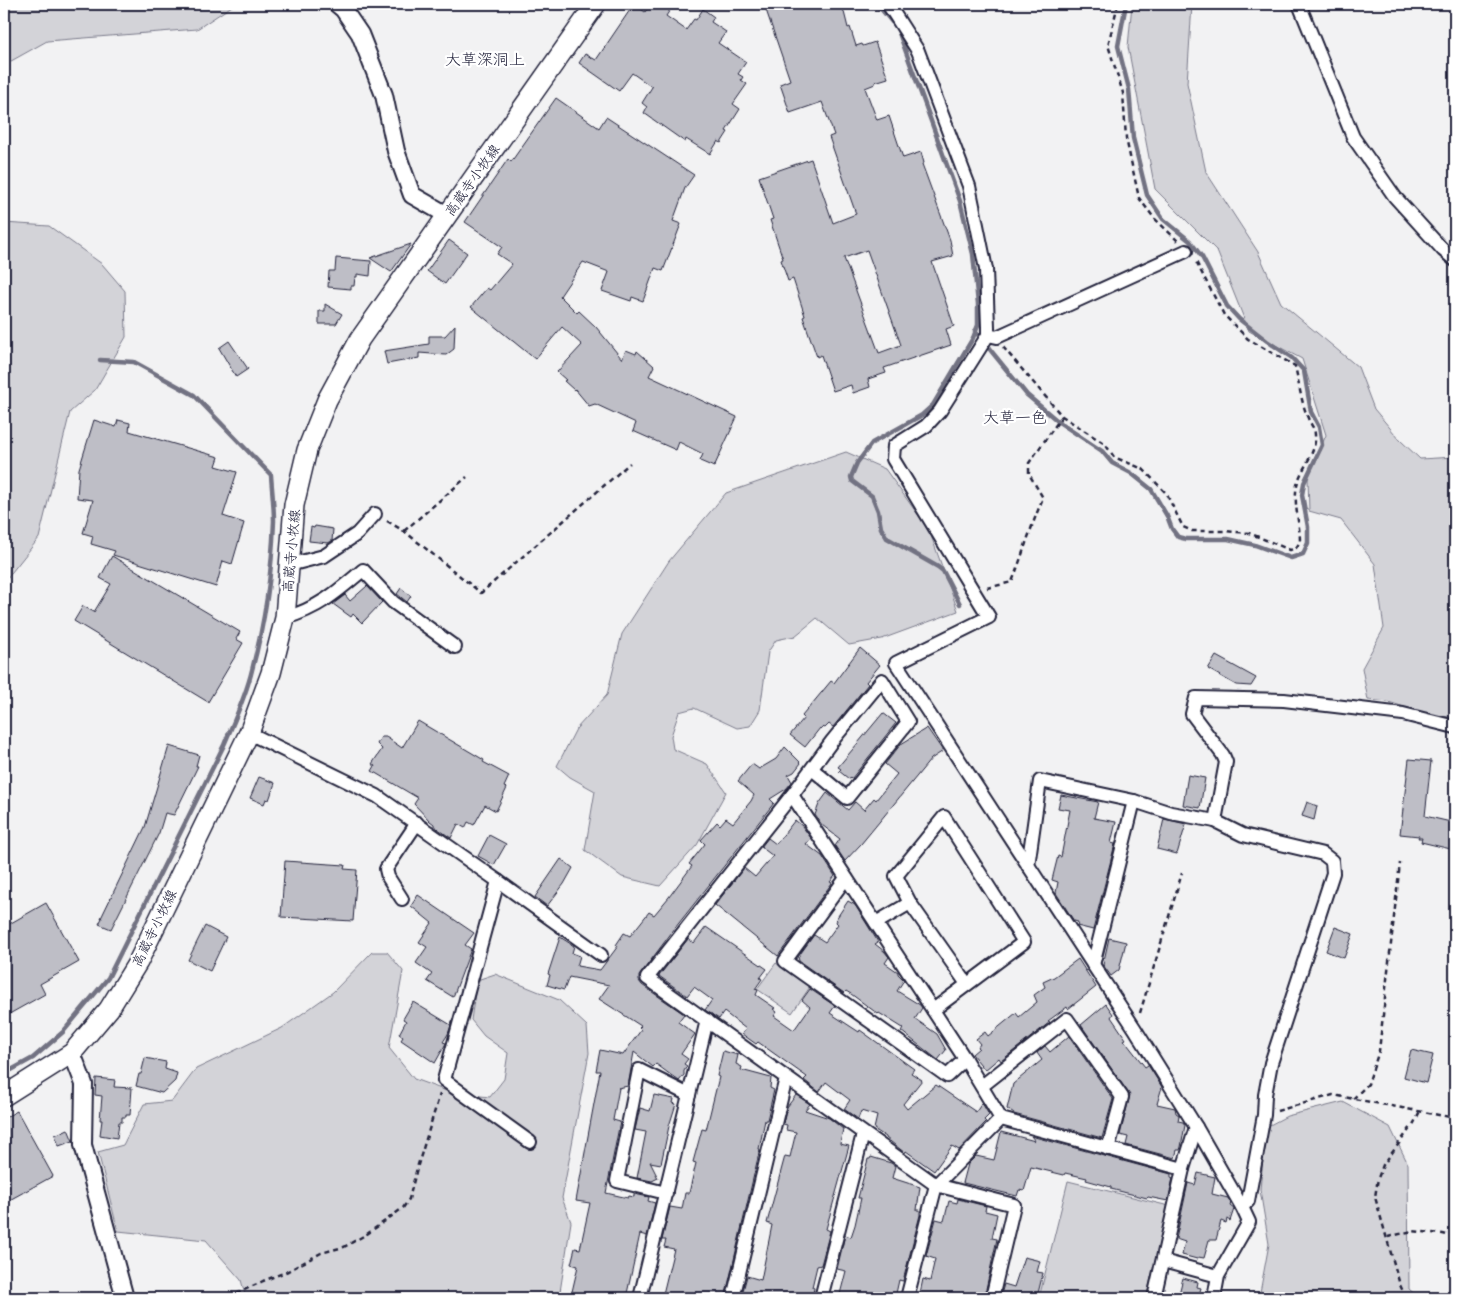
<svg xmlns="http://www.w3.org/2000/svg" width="1459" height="1302" font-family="'Shantell Sans','Klee One',sans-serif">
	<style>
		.green { fill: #d3d3d8; stroke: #7a7a8a }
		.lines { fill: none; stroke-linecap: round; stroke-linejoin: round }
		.stream { stroke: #727282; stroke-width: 4.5 }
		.building { fill: #bebec6; stroke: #22223b; fill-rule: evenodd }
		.minor-casing { stroke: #22223b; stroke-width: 16 }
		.tertiary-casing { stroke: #22223b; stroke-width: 20 }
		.secondary-casing { stroke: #22223b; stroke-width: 22 }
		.path { stroke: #22223b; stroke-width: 2.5; stroke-dasharray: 5 4; stroke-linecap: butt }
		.minor { stroke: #fff; stroke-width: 12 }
		.tertiary { stroke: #fff; stroke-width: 16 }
		.secondary { stroke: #fff; stroke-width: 19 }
		.labels { text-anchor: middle; stroke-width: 4.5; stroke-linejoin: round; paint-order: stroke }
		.street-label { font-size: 14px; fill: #22223b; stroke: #fff }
		.quarter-label { font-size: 16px; fill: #22223b; stroke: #fff }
	</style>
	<rect width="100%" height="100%" fill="#f2f2f3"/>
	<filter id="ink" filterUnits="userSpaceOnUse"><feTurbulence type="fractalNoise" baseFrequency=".02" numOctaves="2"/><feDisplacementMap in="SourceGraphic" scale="10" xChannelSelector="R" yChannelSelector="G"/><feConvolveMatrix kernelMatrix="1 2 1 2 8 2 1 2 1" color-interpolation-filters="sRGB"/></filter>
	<g filter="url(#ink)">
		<g class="green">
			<path d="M4 4H235L197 29 47 41 4 65Z"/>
			<path d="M1132 4H1192L1187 83 1206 172 1258 252 1281 303 1358 367 1374 409 1400 440 1420 459 1455 457V715C1435 721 1412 709 1392 703 1385 701 1376 701 1368 700L1362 668 1384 628 1375 564 1341 520 1309 511 1308 478 1326 435 1302 359 1249 331 1217 251 1155 189 1128 47Z"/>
			<path d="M4 223 49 226 102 264 125 291 126 337 95 390 70 412 39 538 4 582Z"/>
			<path d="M846 452 885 469 929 530 958 611 882 639 849 645 817 618 795 636 776 640 768 652 760 710 750 726 737 728 694 708 679 712 671 736 673 749 707 764 726 792 697 845 660 886 622 877 585 850 595 791 570 777 557 766 576 729 607 695 622 634 669 561 726 493Z"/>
			<path d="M372 952H387L403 971 389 1048 414 1079 452 1093 490 1097 504 1079 508 1053 484 1036 471 1020 477 980 495 974 559 1000 587 1026 589 1053 562 1198 571 1222 559 1298H246L241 1280 206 1240 118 1231 98 1152 123 1145 144 1104 172 1101 196 1069 282 1028 333 992Z"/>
			<path d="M776 963 810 987 792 1013 757 989Z"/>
			<path d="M1343 1102 1390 1127 1408 1164 1409 1289 1419 1298H1259L1269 1244 1260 1190 1266 1127 1287 1116Z"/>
			<path d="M1068 1181 1169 1206 1146 1298H1039Z"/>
		</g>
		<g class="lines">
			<g class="stream">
				<path d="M877 4 892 22"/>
				<path d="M898 30 960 201 973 254 978 304V325L973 338 933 405 922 415 872 443 857 463 851 477 852 481 872 496 878 511 881 528 887 538 938 567 943 571 960 604"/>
				<path d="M975 331 1027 395 1060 423 1102 451 1112 463 1131 473 1151 489 1167 516 1172 529 1178 537 1186 539H1228L1255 545 1291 558 1303 554 1308 543V527L1302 495 1304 483 1322 445 1319 427 1311 412 1304 371 1292 358 1267 341 1239 319 1227 306 1202 257 1190 241 1163 219 1147 195 1133 138 1129 89 1118 46 1126 4"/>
				<path d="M4 1074 33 1058 63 1032 108 978 224 745C234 721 246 696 252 670 265 622 272 571 274 521 274 506 272 491 271 475L194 395 134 362 100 360"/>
			</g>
		</g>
		<g class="building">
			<path d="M634 4 645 12 651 4H674L666 16 686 30 694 19 696 20 703 9 714 17 711 22 726 32 718 43 746 62 738 74 743 77 741 80 747 84 733 104 740 109 726 131 728 132 721 143 718 141 710 154 686 139 685 142 644 113 647 107 642 103 652 87 632 73 619 91 579 63 585 54 596 60Z"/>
			<path d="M764 4H842L848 28 850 27 856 46 862 44 863 46 875 42 888 78 875 82V84L865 88 877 120 889 116 903 158 921 152 924 163 922 164 950 240 953 256 932 262 954 326 946 329 951 345 884 368 886 373 868 379 870 387 853 393 851 385 833 391 821 355 817 357 803 317 805 316 793 279 788 281 781 260 783 259 770 220 773 219 759 177 811 159 833 223 856 214 829 137 834 135 822 102 790 113 780 84 790 80ZM867 250 901 345 879 353 844 258Z"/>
			<path d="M556 98 599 128 606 117 694 175 685 188 673 221 681 224 663 271 655 268 643 301 632 297 631 301 602 291 609 272 583 262 560 296 577 313 579 311 596 327 622 359 626 350 636 354 637 351 654 366 649 376 737 417 714 467 700 461 703 454 679 442 676 450 633 431 636 423 595 404 589 406 575 389 574 390 564 381 566 380 557 372 582 345 562 327 535 359 471 307 487 288 490 290 512 264 497 254 502 247 465 222 508 159 511 162Z"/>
			<path d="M449 240 467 253 445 284 427 271Z"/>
			<path d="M411 244 391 272 370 258Z"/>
			<path d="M336 258 371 261 370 276 357 274V277H355L354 286H351V289L328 287 329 271H335Z"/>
			<path d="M325 304 342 314 336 324H319V311H325Z"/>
			<path d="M455 325 454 349 446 355 419 353V358L387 364 384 351 429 344V336H445Z"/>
			<path d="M229 341 248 369 236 377 219 348Z"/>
			<path d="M94 420 116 427 118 420 130 423 129 431 219 457 216 466 237 472 223 516 244 523 232 564 223 561 216 587 113 555 115 551 91 544 93 536 83 533 93 500 77 498 79 469Z"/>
			<path d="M315 526 333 529 332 541 328 543 309 541 311 527 314 528Z"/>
			<path d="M112 556 240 632 236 639 243 643 208 702 74 621 83 606 94 612 111 584 100 578Z"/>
			<path d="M367 586 382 602 362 623 353 614 351 617 333 604 345 595 350 601Z"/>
			<path d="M401 588 411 596 407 602 397 594Z"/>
			<path d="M860 648 880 665 866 682 868 684 833 727 829 724 825 728 823 727 821 729 820 728 805 747 790 735 804 718 802 716 831 681 834 683Z"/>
			<path d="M1216 656 1256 678 1251 686 1236 685 1208 669Z"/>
			<path d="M883 713 896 723 852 778 849 779 839 771 841 769 838 767Z"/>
			<path d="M418 721 484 760 483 762 509 776 504 787 507 788 496 811 485 805 474 825 468 822 465 828 458 824 451 838 434 826V824L430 821 414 804 418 798 372 771 375 766 372 764 382 749 377 744 381 737H386L402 748Z"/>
			<path d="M927 728 943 751 931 759 861 844 845 861 835 846 840 839 822 825 815 815 819 804 827 793 848 810 855 802 864 810 874 798 876 800 897 774 885 764 901 744Z"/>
			<path d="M169 746 199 755 196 766H198L174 815 165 813 159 833 111 929 99 924 102 918H101L145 827Z"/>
			<path d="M785 747 801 763 794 772 788 775 792 782 786 789 770 799 774 803 675 928 639 976V981L642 985 684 1014 678 1022 695 1034 681 1054 688 1059 684 1064 687 1066 684 1071V1075L679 1081 656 1064 653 1067 634 1052 628 1086 618 1088H619L613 1120 620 1122 606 1193 628 1198 629 1196 634 1197V1194L649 1197 648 1201 655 1203 647 1236 640 1234 626 1298H609L593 1294V1298H574L575 1297 571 1296 578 1266 571 1264 575 1248 580 1249 590 1203 576 1201 600 1071H596L600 1050 623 1055 641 1030 639 1028 641 1026 599 999 609 985 569 977 564 990 547 985 550 975 548 974 560 937 574 946 572 953 580 956 577 966 600 970 618 946 616 945 624 933 630 936 649 912 654 915 669 897 692 866 689 864 705 844 701 840 717 822 720 825 726 818 733 823 751 801 754 795 738 781 752 764 759 769 776 759Z"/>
			<path d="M1409 759 1431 761 1425 816 1455 823V850L1421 842 1422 838H1418L1419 836 1400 834Z"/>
			<path d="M1188 775 1205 778 1200 808 1183 805Z"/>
			<path d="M259 777 275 783 269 800 266 799 264 804 250 798Z"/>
			<path d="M1061 795 1098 802 1094 818 1116 822 1111 843 1115 844 1093 930 1077 926 1078 922 1074 921 1056 893 1058 882 1052 880 1058 856 1061 857 1070 810 1058 808Z"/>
			<path d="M1307 802 1317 806 1314 820 1302 816Z"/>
			<path d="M1164 819 1186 824 1177 854 1157 849Z"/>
			<path d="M795 820 802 826 811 838 806 844 822 856 835 876 830 882 832 883 778 956 715 905 744 868 755 877 773 856 761 847 768 838 776 844Z"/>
			<path d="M489 835 506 844 494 865 478 856Z"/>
			<path d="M561 859 573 868 564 884 547 906 535 897Z"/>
			<path d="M285 861 345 865 344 869 357 870 353 921 281 917Z"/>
			<path d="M418 895 474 933 465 945 471 949 453 997 427 981 432 974 416 963 427 947 419 942 432 923 411 906Z"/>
			<path d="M848 901 855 905 878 942 875 944 884 951 889 957 885 963 898 972V974L904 980 897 991 920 1005 922 1008 915 1019 937 1034 946 1050 938 1060 901 1031 903 1028 879 1013 878 1014 851 994 846 991 844 993 799 961 798 957 814 935 825 942 838 924 836 922 837 920 836 919Z"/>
			<path d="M46 903 79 962 40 984 45 994 4 1017V927Z"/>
			<path d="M205 926 226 937 210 971 188 960Z"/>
			<path d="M706 927 767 969 760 978 762 979 755 989 758 990 756 995 775 1008 773 1009 777 1012 774 1016 794 1030 810 1007 802 1000 810 989 835 1006 830 1013 859 1032 860 1030 914 1069 911 1073 922 1080 903 1104 907 1109 936 1085 976 1112 982 1103 989 1115 984 1120 986 1122 959 1150 952 1146 934 1171 906 1151 905 1153 886 1138V1137L874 1129 877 1116 861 1111 858 1119 844 1109 850 1100 826 1082 819 1092 804 1080 807 1077 758 1042 756 1044 742 1034 746 1029 724 1012 719 1019 705 1010 712 1000 694 987 687 996 659 976 688 939 694 943Z"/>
			<path d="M1335 927 1353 934 1344 958 1326 951Z"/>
			<path d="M1109 938 1126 942 1119 970 1111 976 1103 965Z"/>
			<path d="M1078 959 1096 987 1068 1009 1067 1007 1048 1021 1050 1022 1001 1061 999 1058 985 1070 972 1054 979 1048 978 1047 980 1044 976 1039 985 1032 988 1036 1016 1013 1019 1017 1037 1002 1034 995 1045 987 1043 982 1054 977Z"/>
			<path d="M413 1002 451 1025 448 1034 443 1042 446 1043 444 1047 435 1063 401 1040 403 1037 399 1034 406 1021 403 1019Z"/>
			<path d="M1106 1004 1113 1014 1111 1017 1126 1039 1124 1040 1145 1067 1148 1065 1162 1087 1157 1104 1175 1108 1176 1113 1179 1115 1178 1121 1183 1122 1185 1125 1181 1147 1180 1150H1177L1175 1158 1126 1145 1128 1137 1120 1135 1130 1095 1081 1025Z"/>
			<path d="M1069 1036 1113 1099 1102 1138 1014 1114 1007 1109 1013 1084 1042 1060 1037 1053 1045 1046 1050 1052Z"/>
			<path d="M1411 1050 1433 1055 1426 1083 1404 1077Z"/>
			<path d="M723 1051 738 1055 736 1064 742 1067 741 1070 771 1078 770 1088 774 1090 767 1120H765L759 1149H760L725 1298H697L687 1296 686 1298H662L674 1249 664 1247 666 1240H662L670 1207 682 1209 685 1193H689L696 1163 693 1162 702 1129 706 1130 719 1077 717 1076Z"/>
			<path d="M145 1058 166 1062 165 1069 177 1073 175 1081 162 1093 136 1086 139 1074H141Z"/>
			<path d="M96 1078 115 1080 114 1087 132 1088 130 1115H126V1117H122V1122H119L117 1138 100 1135 102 1120H100L102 1096 95 1095Z"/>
			<path d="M654 1095 674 1099 673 1103 676 1104 669 1126 661 1164 650 1162 658 1178 652 1181 637 1178 646 1132 635 1130 640 1108 650 1111Z"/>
			<path d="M796 1095 810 1104 805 1110 829 1118 843 1129 840 1144 849 1146 826 1229 830 1231 821 1265 817 1266 812 1287 814 1288 812 1298H741L747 1276 761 1280 772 1225 767 1223 785 1156 790 1157 796 1132 786 1130 787 1125 783 1124 787 1107Z"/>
			<path d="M17 1111 53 1176 4 1203V1118Z"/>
			<path d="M68 1129 73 1141 59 1146 55 1135Z"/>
			<path d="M1001 1132 1035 1141 1031 1136 1171 1174V1177L1173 1178 1168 1201 1148 1197 1147 1198 1111 1189V1187L1086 1180 1087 1178 1065 1173 1064 1175 1031 1167 1024 1191 1019 1190 1017 1196 963 1183 968 1164 976 1156 994 1160Z"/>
			<path d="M871 1157 891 1163 895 1166 892 1178 920 1187 917 1210H920V1215L903 1281 899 1280 895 1298H839L846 1271 837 1269 845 1235 851 1237 855 1225 861 1198H858L868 1159H870Z"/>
			<path d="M1198 1173 1215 1177 1212 1194 1228 1198 1231 1203 1230 1206 1234 1209 1230 1221 1227 1219 1226 1223 1221 1221 1216 1240H1209L1204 1258 1198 1257 1197 1259 1182 1255 1185 1242 1176 1239 1188 1183 1195 1185Z"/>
			<path d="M958 1199 986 1206 985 1211 997 1214 992 1238 997 1239 984 1298H919L923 1279 930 1281 935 1259 926 1256 936 1219 944 1221 949 1201 957 1203Z"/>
			<path d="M1024 1257 1040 1261 1037 1272 1043 1273 1038 1293 1042 1294 1041 1298H1000L1004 1284 1014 1287Z"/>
			<path d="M1183 1278 1198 1282 1197 1287 1201 1288 1198 1298H1178Z"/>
		</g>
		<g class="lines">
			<defs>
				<g id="minor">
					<path d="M888 4 918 51 969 186 986 269 988 327V335L940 411 926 426 894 446 893 459 989 617 896 663 1135 1029 1196 1127 1242 1207 1249 1222 1218 1276 1214 1298"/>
					<path d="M1299 4 1353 137 1395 197 1443 250 1455 260"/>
					<path d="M988 335 997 337 1186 251"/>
					<path d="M289 565 324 556 357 534 375 514"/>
					<path d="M285 618C319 608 337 592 363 570L393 602 455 647"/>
					<path d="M249 733 377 796 498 881 601 955"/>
					<path d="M812 769 847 798 908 722 882 680 832 741 792 795 647 978 936 1185 1014 1205 992 1298"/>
					<path d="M792 795 965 1059 1001 1119"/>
					<path d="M1215 821 1226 762 1223 755 1192 714 1196 698 1284 700 1403 714 1455 727"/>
					<path d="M1028 866 1040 781 1134 801 1171 813 1215 821 1243 835 1323 854 1332 861 1333 873 1271 1063 1265 1095 1264 1115 1248 1201 1242 1207"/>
					<path d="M846 878 785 961 947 1076 965 1059"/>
					<path d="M498 881 444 1080 530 1142"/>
					<path d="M402 899 388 877 386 869 417 823"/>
					<path d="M910 903 967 984"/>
					<path d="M876 923 910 903 896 876 944 817 1024 942 933 1010"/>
					<path d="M1093 965 1134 801"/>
					<path d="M982 1086 1067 1019 1122 1097 1108 1149"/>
					<path d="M666 1193 617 1181 639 1070 689 1095"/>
					<path d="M1163 1261 1218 1276"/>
					<path d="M640 1298 707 1020"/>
					<path d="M733 1298 786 1078"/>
					<path d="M821 1298 863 1134"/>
					<path d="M907 1298 936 1185 1001 1119 1183 1169"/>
					<path d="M1154 1298 1183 1169 1196 1127"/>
				</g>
				<g id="tertiary">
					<path d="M337 4 343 9 360 34 384 95 396 151 412 195 447 215"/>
					<path d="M72 1053 84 1084 83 1145 125 1298"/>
				</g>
				<path id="secondary" d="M4 1096 72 1053 109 1009 138 962 249 733 271 673 285 618 294 505 307 450 327 400 360 339 596 4"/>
			</defs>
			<use href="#minor" class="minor-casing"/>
			<use href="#tertiary" class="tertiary-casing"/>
			<use href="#secondary" class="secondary-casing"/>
			<g class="path">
				<path d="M1118 4 1108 45 1123 93 1126 138 1139 198 1154 218 1178 241"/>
				<path d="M1003 347 1062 416 1105 444 1114 457 1143 469 1166 493 1183 527 1192 531H1225L1249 533 1290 550 1296 548 1300 542C1300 523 1293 504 1297 485 1301 468 1317 453 1315 435 1315 428 1310 424 1308 418 1301 402 1299 383 1295 366L1248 339 1224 315 1195 260"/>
				<path d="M387 521 404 531 481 593 630 463"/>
				<path d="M404 531 467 477"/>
				<path d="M987 588 1012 582C1023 554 1031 526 1043 498L1029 474V463L1062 416"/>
				<path d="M1140 1013 1182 873"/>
				<path d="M1353 1099 1368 1084 1379 1051 1400 863"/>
				<path d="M1277 1111 1333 1095 1455 1118"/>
				<path d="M1388 1237 1412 1231 1443 1234 1455 1237"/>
				<path d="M228 1298 263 1281 288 1271 321 1253 344 1247 367 1234 403 1208 409 1199 417 1168 440 1094"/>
				<path d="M1406 1298 1400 1285 1375 1197 1378 1178 1383 1165 1414 1123 1420 1111"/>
			</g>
			<use href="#minor" class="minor"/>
			<use href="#tertiary" class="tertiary"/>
			<use href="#secondary" class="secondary"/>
		</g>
	</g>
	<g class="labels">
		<g class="street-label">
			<text transform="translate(472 180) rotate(-55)" y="5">高蔵寺小牧線</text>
			<text transform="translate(291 551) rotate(-85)" y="5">高蔵寺小牧線</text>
			<text transform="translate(154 928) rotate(-64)" y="5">高蔵寺小牧線</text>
		</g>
		<g class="quarter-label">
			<text x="485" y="65">大草深洞上</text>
			<text x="1015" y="423">大草一色</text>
		</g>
	</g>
	<rect width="1459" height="1302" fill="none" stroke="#fff" stroke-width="20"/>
	<rect x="10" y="10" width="1439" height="1282" fill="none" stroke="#22223b" stroke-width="2" filter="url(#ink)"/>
</svg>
